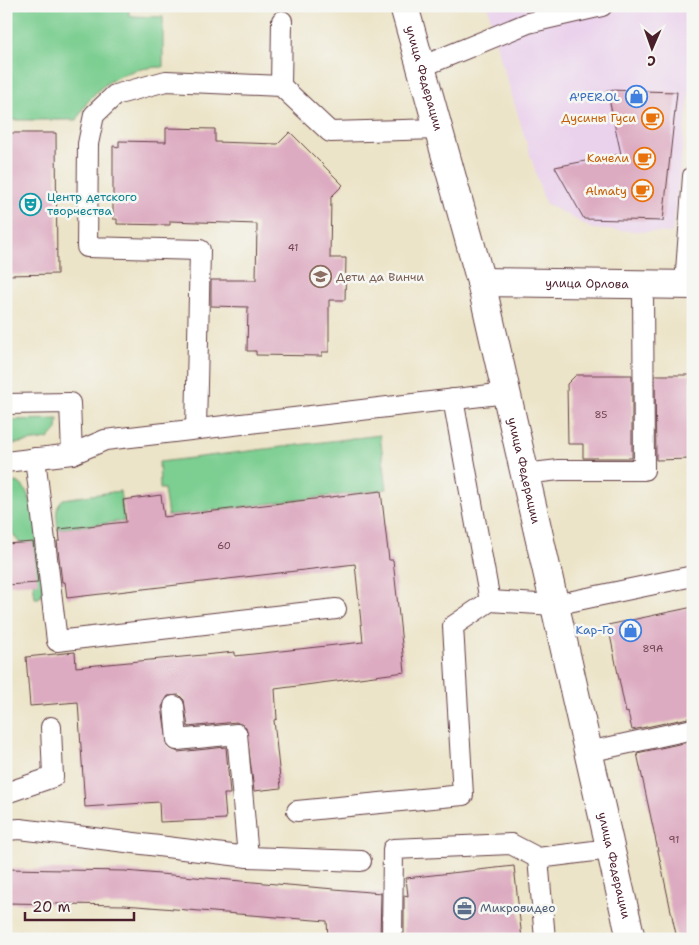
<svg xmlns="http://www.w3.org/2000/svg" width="699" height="945" font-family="'Shantell Sans',sans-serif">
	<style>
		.built { fill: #ead1ec }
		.green { fill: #7bce91; stroke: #62765e }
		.building { fill: #ddabc1 }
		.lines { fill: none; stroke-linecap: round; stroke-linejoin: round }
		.lane-casing { stroke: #623d43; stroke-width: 22 }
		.secondary-casing { stroke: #623d43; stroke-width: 30 }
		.lane { stroke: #fff; stroke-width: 20 }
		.secondary { stroke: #fff; stroke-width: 28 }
		.labels { text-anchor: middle; stroke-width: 5; stroke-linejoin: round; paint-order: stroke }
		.number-label { font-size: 10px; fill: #6f4250 }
		.street-label { font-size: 12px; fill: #4a1f2b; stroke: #f6f6f2 }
		.shop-label { font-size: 12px; fill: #366cbe; stroke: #f6f6f2; text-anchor: end }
		.food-label { font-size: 12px; fill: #c56008; stroke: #f6f6f2; text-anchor: end }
		.culture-label { font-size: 12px; fill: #0d838f; stroke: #f6f6f2; text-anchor: start }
		.education-label { font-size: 12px; fill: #785e54; stroke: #f6f6f2; text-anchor: start }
		.service-label { font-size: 12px; fill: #4e5e75; stroke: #f6f6f2; text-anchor: start }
	</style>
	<rect width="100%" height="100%" fill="#f6f6f2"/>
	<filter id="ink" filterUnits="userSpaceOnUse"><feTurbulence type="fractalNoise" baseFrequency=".02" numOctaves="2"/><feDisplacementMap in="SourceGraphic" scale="10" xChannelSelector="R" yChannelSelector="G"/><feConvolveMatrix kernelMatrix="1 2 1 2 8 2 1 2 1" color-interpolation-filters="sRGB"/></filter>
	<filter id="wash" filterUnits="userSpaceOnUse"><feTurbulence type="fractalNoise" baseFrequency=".0096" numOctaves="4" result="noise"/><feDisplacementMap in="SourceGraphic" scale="20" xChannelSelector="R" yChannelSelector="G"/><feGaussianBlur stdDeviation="1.12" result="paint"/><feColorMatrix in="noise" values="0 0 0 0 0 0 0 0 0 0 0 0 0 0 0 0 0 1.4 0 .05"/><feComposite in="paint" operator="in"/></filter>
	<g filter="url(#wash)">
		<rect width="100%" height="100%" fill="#ece4c8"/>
		<path class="built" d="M488 6H692L693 65 672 233 593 229 545 203 494 37Z"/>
		<g class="green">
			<path d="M6 6H129V16L163 17V67C126 67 93 84 77 120H6Z"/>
			<path d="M58 419 57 429 48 439 6 445V420Z"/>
			<path d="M380 435 387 489 168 516 164 489H160L159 462Z"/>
			<path d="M17 482C39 491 40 568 43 591L39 598H35L30 557 12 533 8 483Z"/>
			<path d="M120 491 124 521 58 529C57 518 54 507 63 499Z"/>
		</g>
		<g id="blocks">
			<g class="building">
				<path d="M607 90 677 92 663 221 584 219 555 167 621 154Z"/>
				<path d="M166 128 215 129V142L278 144 290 132 343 185 331 197 330 258H346L345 300H329V352H322V356L256 355V351H247L248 307 211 306V280H256L257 224 170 221V225L117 224V219H113V146L119 147V141L166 142Z"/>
				<path d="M6 133H56L57 274 6 275Z"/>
				<path d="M576 375H632V458H583V444H568L567 384Z"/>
				<path d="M655 375H690L691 459 656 460Z"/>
				<path d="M381 491 389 560H393L405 672 275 689 277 719 274 720 281 788 254 791 246 727 236 722 188 727 184 700 179 695 168 696 162 707 168 747 178 752 226 747 230 794H224L226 819 160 822 159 802 85 807 78 702 30 706 26 657 75 652 76 667 235 652V656L363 642 355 564 67 598 65 582H62L57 541H60L59 529 126 522 123 500 161 495 164 517Z"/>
				<path d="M33 542 38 583 6 585V544Z"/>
				<path d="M693 607V717L632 730 628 712 626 713 608 625Z"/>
				<path d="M693 741V939H677L637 753Z"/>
				<path d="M514 866 522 939H404V895L408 896 406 878Z"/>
				<path d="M6 869 125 871 381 893 380 939H328L327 921 124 905 6 903Z"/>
			</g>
		</g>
	</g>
	<g filter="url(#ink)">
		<use href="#blocks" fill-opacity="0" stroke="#623d43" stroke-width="1"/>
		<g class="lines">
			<defs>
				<g id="lane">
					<path d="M421 67 528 23 602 6"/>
					<path d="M281 86 282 21"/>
					<path d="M685 285 693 176"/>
					<path d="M453 399 490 601"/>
					<path d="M6 404 70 403 72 454"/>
					<path d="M196 429 200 250 87 247 88 144 94 115 115 95 166 81 281 86 330 132 439 129"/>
					<path d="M35 458 57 641 336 609"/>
					<path d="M6 462 72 454 105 440 507 393"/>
					<path d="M524 474 559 470H644L643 284"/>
					<path d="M174 706 177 740 237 734 248 857"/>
					<path d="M588 752 693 729"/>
					<path d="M6 793 53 777 51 727"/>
					<path d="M297 811 463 795 453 626 490 601 554 605 693 576"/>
					<path d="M6 830 20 829 248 857 361 861"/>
					<path d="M538 858 545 939"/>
					<path d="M392 939 393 849 511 844 538 858 610 849"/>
				</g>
				<g id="secondary">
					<path id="s1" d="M404 6 481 282 631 939"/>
					<path id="s2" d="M481 282 693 285"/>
				</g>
			</defs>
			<use href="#lane" class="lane-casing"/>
			<use href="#secondary" class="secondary-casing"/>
			<use href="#lane" class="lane"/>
			<use href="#secondary" class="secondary"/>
		</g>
	</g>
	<defs>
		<symbol id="shop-ring" viewBox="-11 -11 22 22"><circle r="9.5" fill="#f6f6f2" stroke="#3f7fe0" stroke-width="1.5"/><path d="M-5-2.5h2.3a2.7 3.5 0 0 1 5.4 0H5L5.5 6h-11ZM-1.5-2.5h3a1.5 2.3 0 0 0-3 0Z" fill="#3f7fe0"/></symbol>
		<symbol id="cafe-ring" viewBox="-11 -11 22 22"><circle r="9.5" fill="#f6f6f2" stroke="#e8710a" stroke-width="1.5"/><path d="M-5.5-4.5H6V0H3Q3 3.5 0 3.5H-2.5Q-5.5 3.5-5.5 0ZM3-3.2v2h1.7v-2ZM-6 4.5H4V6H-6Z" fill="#e8710a"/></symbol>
		<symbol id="theatre-ring" viewBox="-11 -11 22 22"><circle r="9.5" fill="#f6f6f2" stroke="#0f9aa8" stroke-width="1.5"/><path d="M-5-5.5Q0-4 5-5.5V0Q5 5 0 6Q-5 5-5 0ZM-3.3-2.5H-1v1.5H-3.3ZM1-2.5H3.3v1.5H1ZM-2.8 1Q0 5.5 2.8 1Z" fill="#0f9aa8"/></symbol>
		<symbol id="school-ring" viewBox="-11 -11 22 22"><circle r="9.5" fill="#f6f6f2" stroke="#8d6e63" stroke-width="1.5"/><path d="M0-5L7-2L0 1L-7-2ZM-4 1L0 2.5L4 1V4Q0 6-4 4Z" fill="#8d6e63"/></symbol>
		<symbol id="office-ring" viewBox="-11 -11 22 22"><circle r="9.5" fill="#f6f6f2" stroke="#5c6f8a" stroke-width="1.5"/><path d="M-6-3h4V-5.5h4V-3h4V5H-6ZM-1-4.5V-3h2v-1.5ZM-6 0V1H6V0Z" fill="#5c6f8a"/></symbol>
	</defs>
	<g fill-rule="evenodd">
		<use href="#shop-ring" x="624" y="84" width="25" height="25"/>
		<use href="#cafe-ring" x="640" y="106" width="25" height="25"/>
		<use href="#cafe-ring" x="632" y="146" width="25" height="25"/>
		<use href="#cafe-ring" x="630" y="178" width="25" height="25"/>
		<use href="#theatre-ring" x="18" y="192" width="25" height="25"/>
		<use href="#school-ring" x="308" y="264" width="25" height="25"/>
		<use href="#shop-ring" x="618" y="618" width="25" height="25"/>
		<use href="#office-ring" x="452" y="896" width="25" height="25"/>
	</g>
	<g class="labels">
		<g class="number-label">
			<text x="293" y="251">41</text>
			<text x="601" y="418">85</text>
			<text x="224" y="549">60</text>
			<text x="653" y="652">89А</text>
			<text x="674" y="843">91</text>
		</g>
		<g class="street-label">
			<text dy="4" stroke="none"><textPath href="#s1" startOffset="75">улица Федерации</textPath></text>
			<text dy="4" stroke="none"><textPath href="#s2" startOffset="106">улица Орлова</textPath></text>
			<text dy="4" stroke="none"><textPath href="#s1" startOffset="480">улица Федерации</textPath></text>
			<text dy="4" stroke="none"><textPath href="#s1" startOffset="885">улица Федерации</textPath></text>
		</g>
		<g class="shop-label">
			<text x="620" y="101">A'PER.OL</text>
			<text x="614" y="634">Кар-Го</text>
		</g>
		<g class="food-label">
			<text x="636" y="122">Дусины Гуси</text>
			<text x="629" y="162">Качели</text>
			<text x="627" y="195">Almaty</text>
		</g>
		<g class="culture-label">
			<text x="47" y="201">Центр детского<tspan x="47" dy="14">творчества</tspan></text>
		</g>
		<g class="education-label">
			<text x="336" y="281">Дети да Винчи</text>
		</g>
		<g class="service-label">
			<text x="480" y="912">Микровидео</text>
		</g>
	</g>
	<rect width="699" height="945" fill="none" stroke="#f6f6f2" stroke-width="25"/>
	<g transform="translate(652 48) rotate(182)" stroke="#f6f6f2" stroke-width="4" paint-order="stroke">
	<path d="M0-4L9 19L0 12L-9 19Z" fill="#4a1f2b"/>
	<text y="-8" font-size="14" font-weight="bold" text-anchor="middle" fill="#4a1f2b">С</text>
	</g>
	<path d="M25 912v8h109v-8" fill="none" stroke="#4a1f2b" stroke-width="2.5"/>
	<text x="32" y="912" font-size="15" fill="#4a1f2b" stroke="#f6f6f2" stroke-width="4" paint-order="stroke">20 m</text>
</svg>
